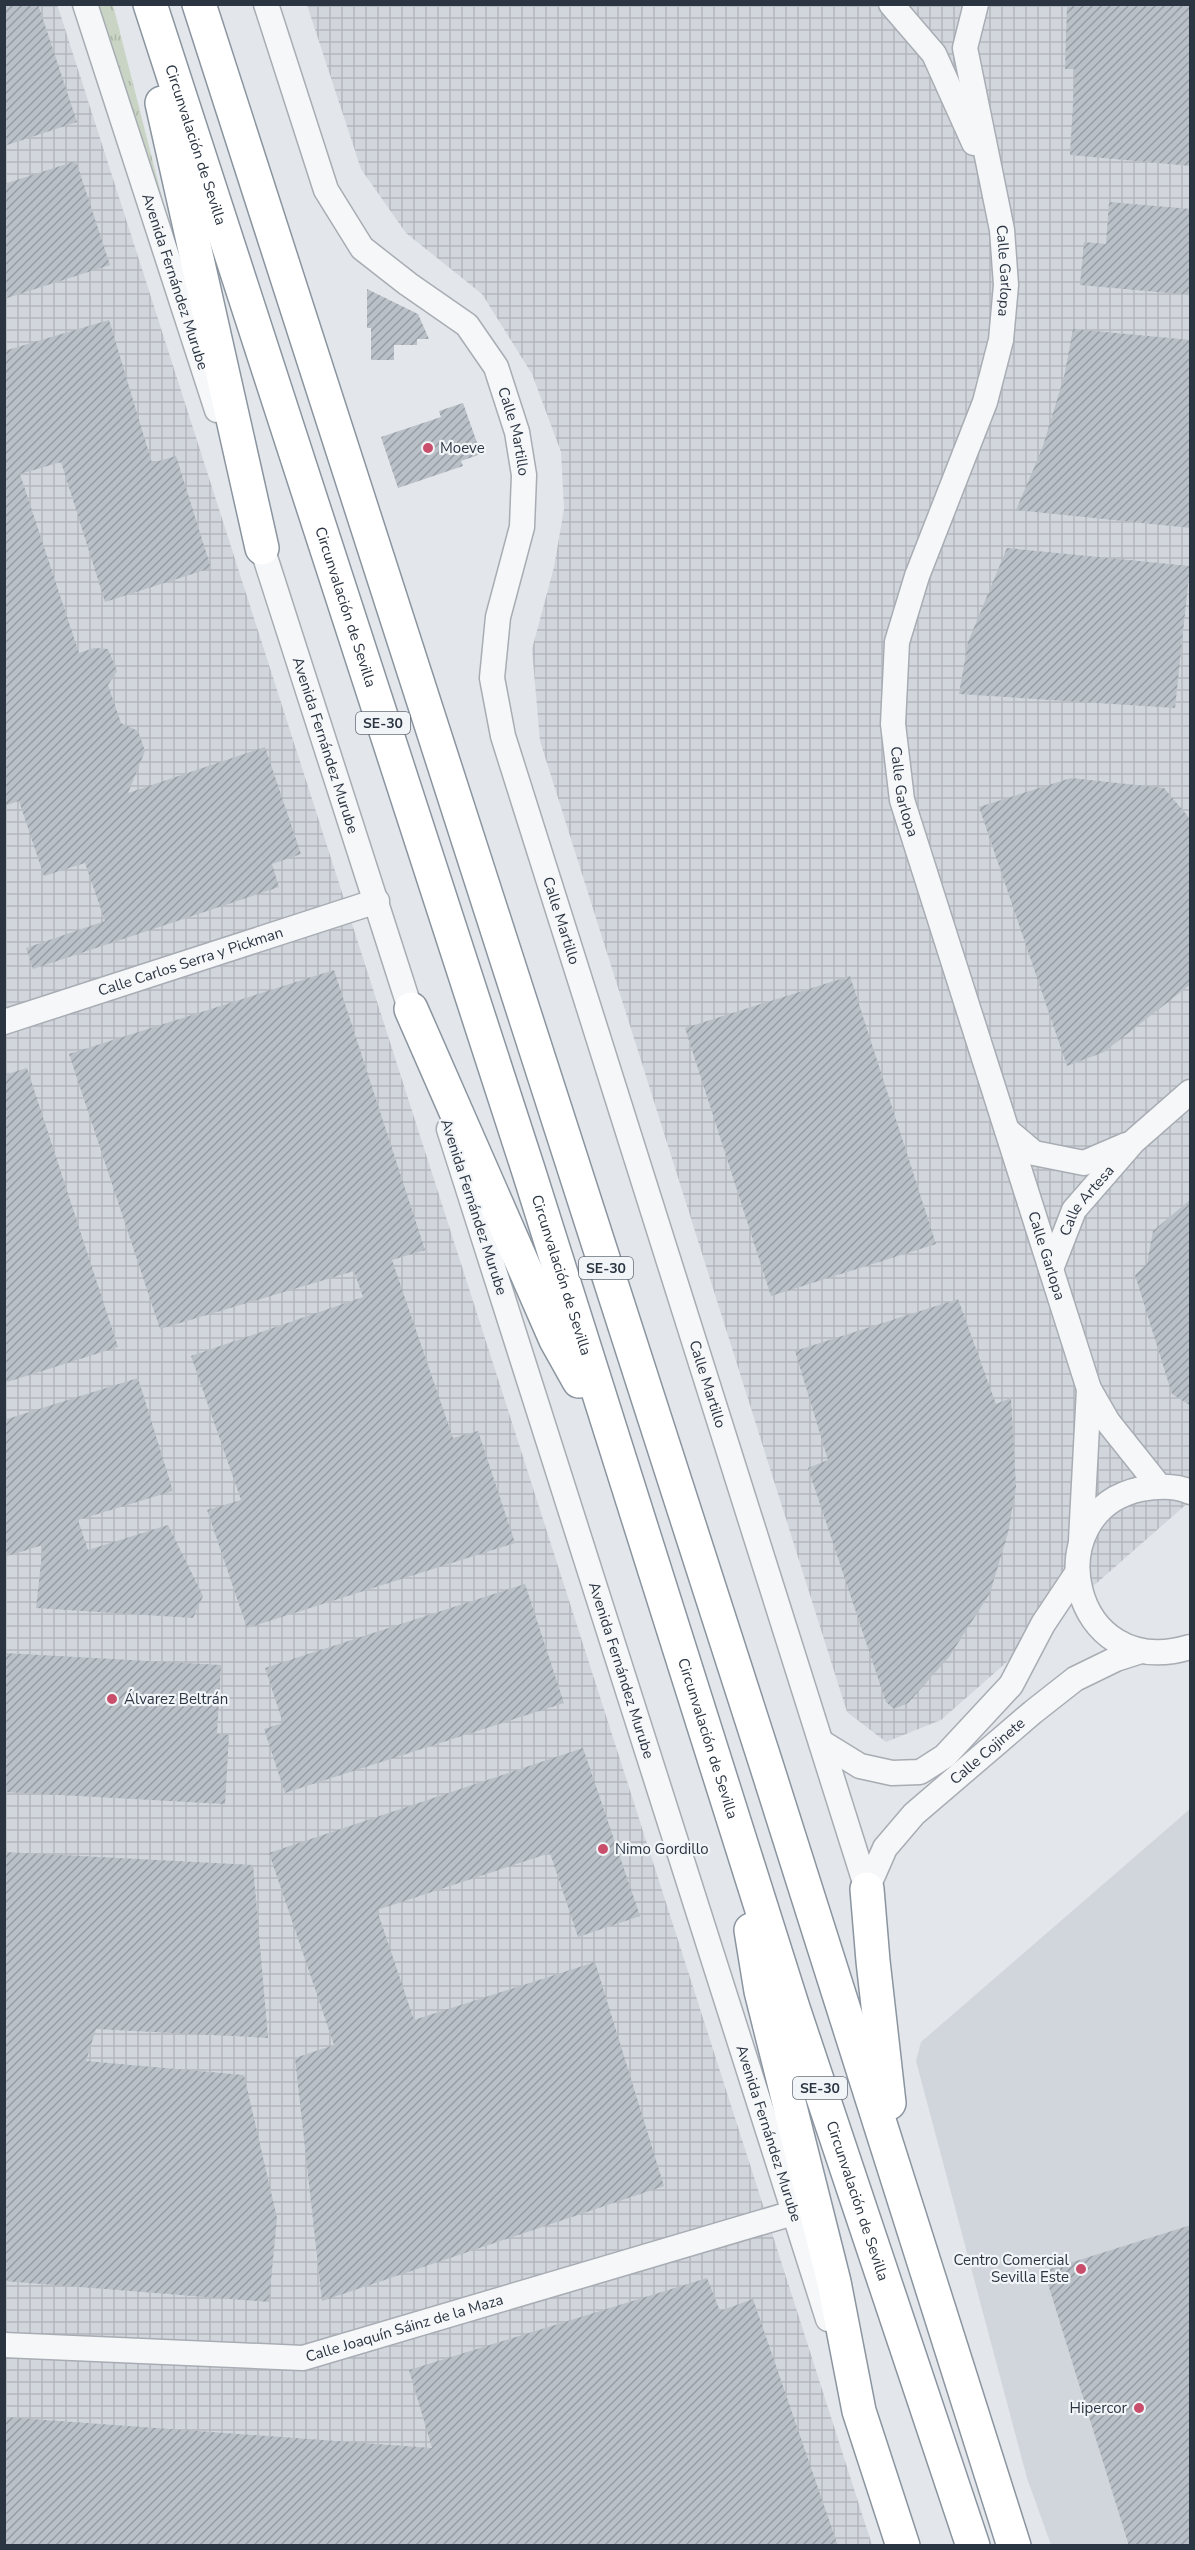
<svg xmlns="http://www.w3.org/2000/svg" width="1195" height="2550" font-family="'Nunito Sans',sans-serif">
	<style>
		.built { fill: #d1d6dc }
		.industrial { fill: url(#industrial-grid) }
		.grass { fill: url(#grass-tufts) }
		.building { fill: url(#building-hatch) }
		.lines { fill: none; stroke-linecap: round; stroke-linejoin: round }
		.minor-casing { stroke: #a8adb4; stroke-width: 27 }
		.highway-casing { stroke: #8b95a0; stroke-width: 36 }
		.minor { stroke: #f5f7f9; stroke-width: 24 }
		.highway { stroke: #fff; stroke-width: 33 }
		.poi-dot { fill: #c94e6b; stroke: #f2f5f8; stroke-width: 2 }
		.labels { text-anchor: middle; stroke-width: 4.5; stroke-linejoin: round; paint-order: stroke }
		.shield { fill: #f2f5f8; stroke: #676f79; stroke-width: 1.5 }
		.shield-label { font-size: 14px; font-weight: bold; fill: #2b3542 }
		.street-label { font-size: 15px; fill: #2b3542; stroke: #f2f5f8 }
		.poi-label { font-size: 15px; fill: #2b3542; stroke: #f2f5f8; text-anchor: start }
	</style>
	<defs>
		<pattern id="industrial-grid" width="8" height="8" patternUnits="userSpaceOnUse" patternTransform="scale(1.5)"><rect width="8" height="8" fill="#d1d6dc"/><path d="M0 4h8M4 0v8" fill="none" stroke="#b4b8be"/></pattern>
		<pattern id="grass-tufts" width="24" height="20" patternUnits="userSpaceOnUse" patternTransform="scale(1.5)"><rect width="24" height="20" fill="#c9d4c4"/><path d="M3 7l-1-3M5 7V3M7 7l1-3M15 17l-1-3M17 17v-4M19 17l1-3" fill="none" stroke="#adb7aa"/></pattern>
		<pattern id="building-hatch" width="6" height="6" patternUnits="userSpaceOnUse" patternTransform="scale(1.5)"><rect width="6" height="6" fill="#bac0c7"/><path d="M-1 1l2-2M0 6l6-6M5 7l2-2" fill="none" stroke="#979da3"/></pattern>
	</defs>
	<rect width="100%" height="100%" fill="#e3e6ea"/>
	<path class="built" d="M1190 1809V2545H1051L1027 2478 916 2061 921 2042Z"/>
	<g class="industrial">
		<path d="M57 4 872 2545 5 2546 4 5Z"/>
		<path d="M307 5H1190V1501L941 1720 886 1742 847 1712 540 741 532 649 554 567 564 509 561 452 532 374 482 294 406 233 361 169Z"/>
	</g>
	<path class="grass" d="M99 5H113L169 225Z"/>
	<g class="building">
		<path d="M4 4H38L77 122 4 146Z"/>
		<path d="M1067 4H1191V166L1070 155 1075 69H1065Z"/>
		<path d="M76 161 110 265 4 299V184Z"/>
		<path d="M1109 202 1191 209V295L1080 285 1084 242 1106 244Z"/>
		<path d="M367 289 418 314 429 339H417V345H394V360H371V328H367Z"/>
		<path d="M109 320 152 463 176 456 211 568 105 602 61 462 20 474 79 653 94 648 108 649 117 671 108 685 121 723 138 731 145 751 128 793 265 747 301 854 272 864 279 887 33 969 26 948 105 921 85 863 44 876 19 801 4 806V351Z"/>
		<path d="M1073 329 1191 340V528L1016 510 1042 449 1064 377Z"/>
		<path d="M463 403 481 454 461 461 463 466 398 488 381 437 441 417 439 411Z"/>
		<path d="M1007 548 1190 566 1175 708 959 694 968 642Z"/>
		<path d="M1071 778 1164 788 1191 820V984L1104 1052 1067 1066 979 807Z"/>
		<path d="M334 970 425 1250 392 1260 453 1438 478 1431 515 1543 247 1628 207 1510 241 1500 191 1356 363 1297 354 1271 160 1329 69 1054Z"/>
		<path d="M850 976 936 1244 771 1296 685 1028Z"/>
		<path d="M27 1068 118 1347 4 1383V1075Z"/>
		<path d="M1191 1199V1406L1172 1394 1135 1275 1147 1264 1153 1231Z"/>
		<path d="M958 1299 996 1404 1011 1398 1016 1487 1008 1533 990 1593 949 1657 908 1703 894 1709 886 1702 808 1468 828 1460 795 1351Z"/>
		<path d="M138 1378 173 1491 78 1520 88 1550 168 1525 203 1596 193 1618 36 1608 43 1545 4 1557V1420Z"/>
		<path d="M525 1584 564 1703 285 1793 264 1729 283 1723 265 1668Z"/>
		<path d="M4 1653 221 1665 217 1734 229 1735 225 1804 4 1792Z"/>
		<path d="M583 1748 640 1916 578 1937 550 1853 377 1910 414 2020 595 1962 664 2186 322 2301 295 2058 334 2045 269 1853Z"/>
		<path d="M4 1852 253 1865 268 2038 96 2029 86 2061 244 2075 277 2218 269 2302 4 2281Z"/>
		<path d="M1191 2225V2546H1129L1044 2271Z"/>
		<path d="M707 2278 720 2311 753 2299 838 2546H4V2417L432 2448 409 2370Z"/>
	</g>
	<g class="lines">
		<defs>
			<g id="minor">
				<path id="s1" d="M85 4 217 410"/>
				<path id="s2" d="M266 4 326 190 362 248 408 284 467 325 496 367 517 432 524 475 522 527 498 617 492 678 503 736 867 1889"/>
				<path d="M891 4 934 54 974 143"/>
				<path id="s3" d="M976 4 965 48 1002 230 1006 285 1001 340 985 402 917 576 897 642 893 724 902 800 1089 1389 1108 1422 1159 1486"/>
				<path id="s4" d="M257 532 415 1024"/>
				<path id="s5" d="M4 1022 377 901"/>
				<path id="s6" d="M449 1129 828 2319"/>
				<path d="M1007 1130 1034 1153 1084 1163 1126 1145"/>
				<path id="s7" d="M1051 1269 1074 1210 1134 1141 1190 1092"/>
				<path d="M1190 1492C1175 1485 1158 1486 1141 1489 1035 1511 1069 1684 1190 1647"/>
				<path d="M1081 1540 1089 1389"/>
				<path d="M821 1742 860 1766 892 1773 920 1772 945 1756 1011 1685 1043 1624 1077 1573"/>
				<path id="s8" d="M867 1889 885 1848 914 1814 1033 1712 1075 1679 1116 1659 1141 1651"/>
				<path id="s9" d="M4 2345 303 2358 793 2213"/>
			</g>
			<g id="highway">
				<path id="s10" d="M150 4 528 1169 793 2008 973 2546"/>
				<path d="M199 4 766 1764 1014 2546"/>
				<path d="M162 103 262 548"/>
				<path d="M411 1009 556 1340 579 1381"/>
				<path d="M867 1889 873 1961 889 2103"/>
				<path d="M751 1930 761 1991 834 2282 859 2411 903 2546"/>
			</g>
		</defs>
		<use href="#minor" class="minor-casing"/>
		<use href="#highway" class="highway-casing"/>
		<use href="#minor" class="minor"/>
		<use href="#highway" class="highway"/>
	</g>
	<g class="poi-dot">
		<circle cx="428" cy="448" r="6"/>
		<circle cx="112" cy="1699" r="6"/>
		<circle cx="603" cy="1849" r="6"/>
		<circle cx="1081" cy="2269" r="6"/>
		<circle cx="1139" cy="2408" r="6"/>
	</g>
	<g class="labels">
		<g class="shield">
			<rect x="356" y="712" width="54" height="22" rx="4.5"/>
			<rect x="579" y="1257" width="54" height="22" rx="4.5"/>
			<rect x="793" y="2077" width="54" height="22" rx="4.5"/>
		</g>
		<g class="shield-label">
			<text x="383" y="728">SE-30</text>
			<text x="606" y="1273">SE-30</text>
			<text x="820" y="2093">SE-30</text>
		</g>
		<g class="street-label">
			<text dy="5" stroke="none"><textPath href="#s10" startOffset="148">Circunvalación de Sevilla</textPath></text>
			<text dy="5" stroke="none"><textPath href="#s3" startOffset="272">Calle Garlopa</textPath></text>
			<text dy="5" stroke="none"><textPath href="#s1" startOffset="292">Avenida Fernández Murube</textPath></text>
			<text dy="5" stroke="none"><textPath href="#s2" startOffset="512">Calle Martillo</textPath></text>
			<text dy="5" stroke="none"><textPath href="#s10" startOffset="634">Circunvalación de Sevilla</textPath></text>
			<text dy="5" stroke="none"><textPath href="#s4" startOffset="224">Avenida Fernández Murube</textPath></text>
			<text dy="5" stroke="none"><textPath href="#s3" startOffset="812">Calle Garlopa</textPath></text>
			<text dy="5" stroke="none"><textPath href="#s2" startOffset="1016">Calle Martillo</textPath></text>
			<text dy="5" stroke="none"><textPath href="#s5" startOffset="196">Calle Carlos Serra y Pickman</textPath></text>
			<text dy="5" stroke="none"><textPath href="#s7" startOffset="78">Calle Artesa</textPath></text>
			<text transform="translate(474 1207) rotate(72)" y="5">Avenida Fernández Murube</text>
			<text dy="5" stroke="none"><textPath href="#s3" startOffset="1298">Calle Garlopa</textPath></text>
			<text dy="5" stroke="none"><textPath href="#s10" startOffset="1336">Circunvalación de Sevilla</textPath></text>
			<text dy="5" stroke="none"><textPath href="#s2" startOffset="1502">Calle Martillo</textPath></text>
			<text dy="5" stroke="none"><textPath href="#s6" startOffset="568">Avenida Fernández Murube</textPath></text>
			<text dy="5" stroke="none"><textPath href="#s10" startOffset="1822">Circunvalación de Sevilla</textPath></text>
			<text dy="5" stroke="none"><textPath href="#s8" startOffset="186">Calle Cojinete</textPath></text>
			<text dy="5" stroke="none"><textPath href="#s6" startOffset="1054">Avenida Fernández Murube</textPath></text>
			<text dy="5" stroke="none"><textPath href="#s10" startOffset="2308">Circunvalación de Sevilla</textPath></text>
			<text dy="5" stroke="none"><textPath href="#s9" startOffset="405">Calle Joaquín Sáinz de la Maza</textPath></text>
		</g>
		<g class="poi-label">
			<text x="440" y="453">Moeve</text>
			<text x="124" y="1704">Álvarez Beltrán</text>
			<text x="615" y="1854">Nimo Gordillo</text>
			<text x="1069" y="2265" text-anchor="end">Centro Comercial<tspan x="1069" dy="17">Sevilla Este</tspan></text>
			<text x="1127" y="2413" text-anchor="end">Hipercor</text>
		</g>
	</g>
	<rect width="1195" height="2550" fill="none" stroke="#2b3542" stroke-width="12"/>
</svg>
